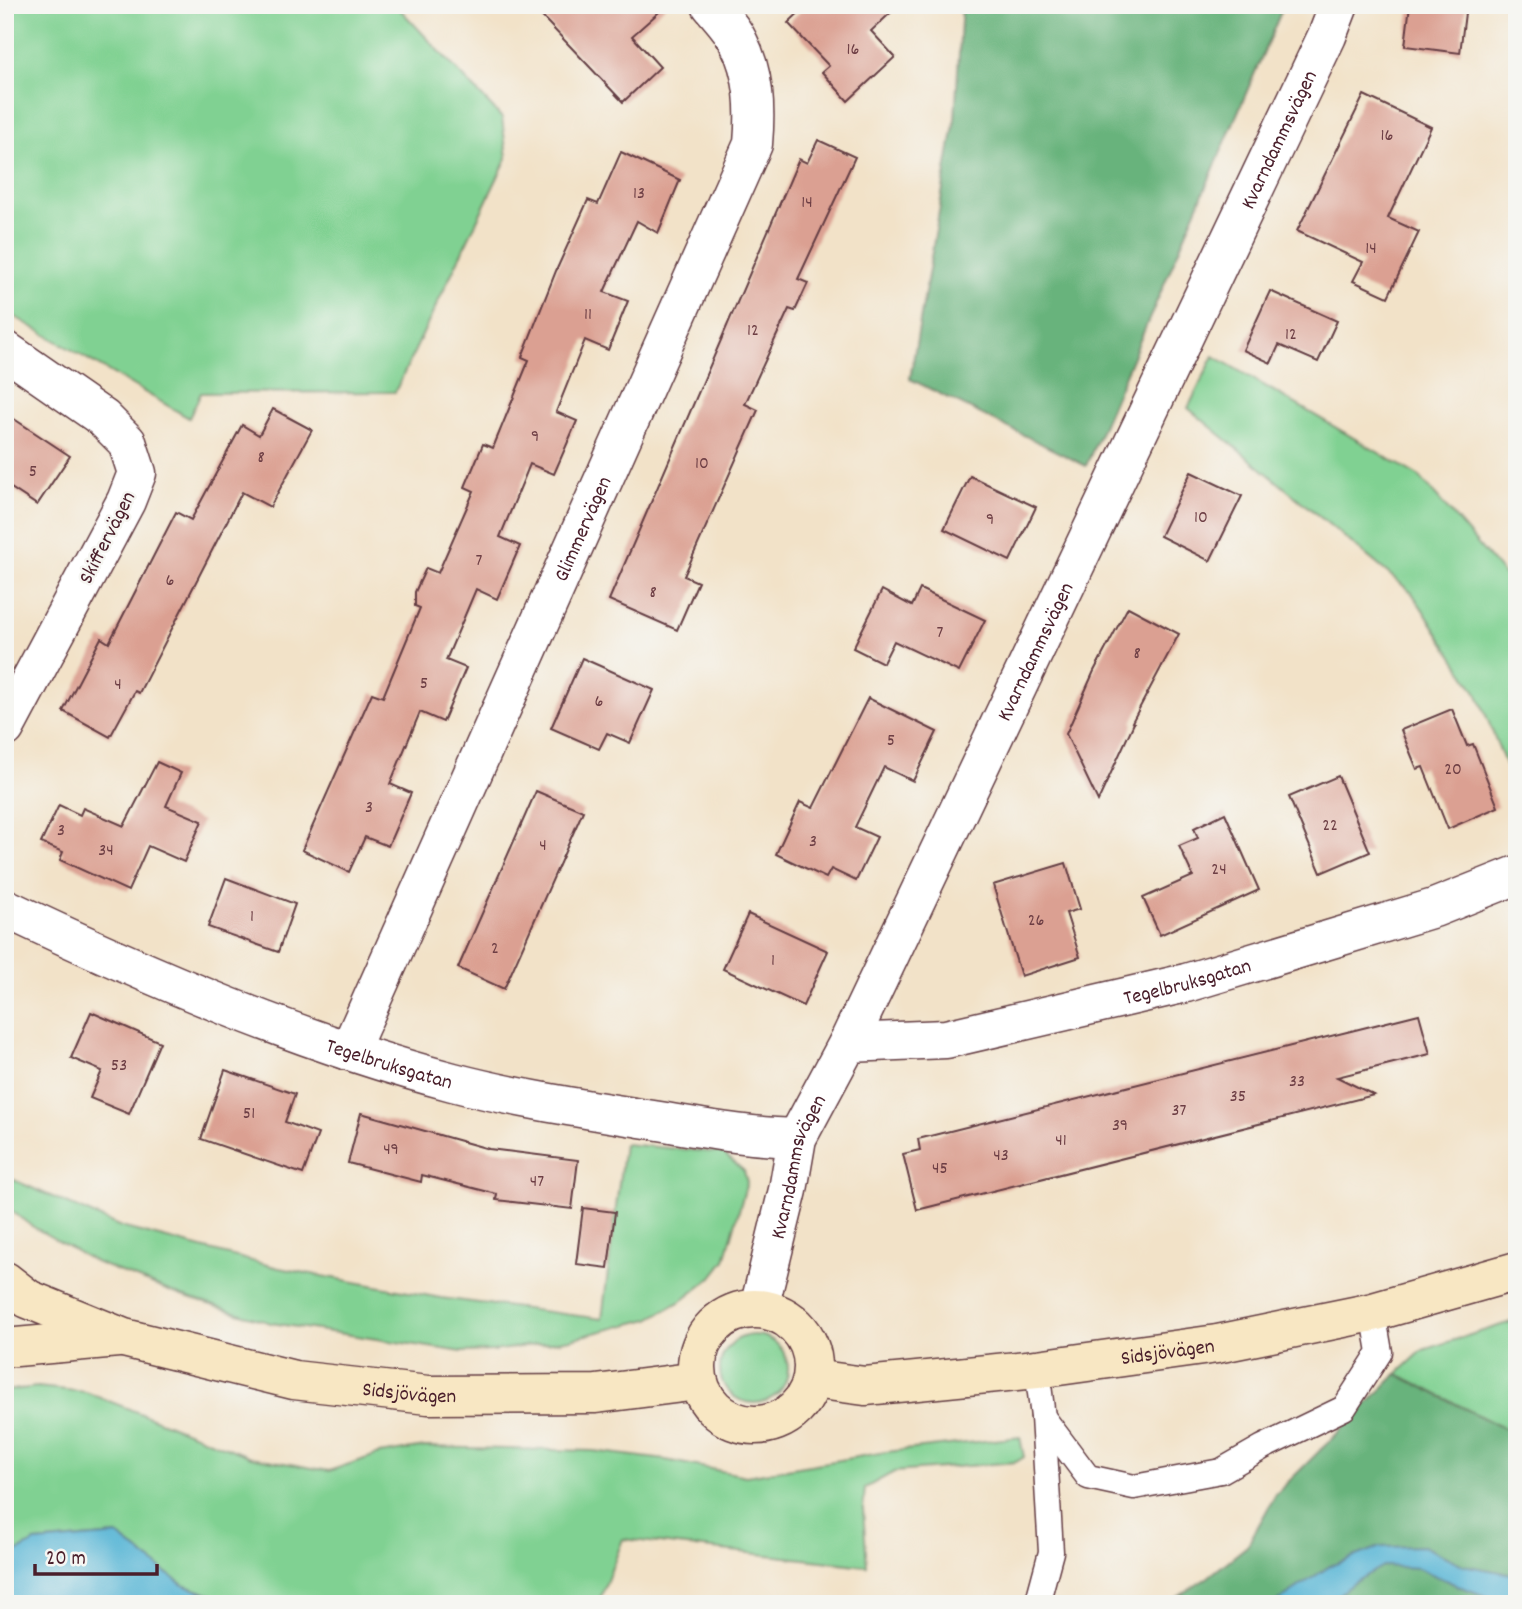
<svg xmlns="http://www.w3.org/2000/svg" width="1522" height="1609" font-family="Dekko,sans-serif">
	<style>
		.green { fill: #80d192; stroke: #65785e; stroke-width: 2 }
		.forest { fill: #68b37c; stroke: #596954; stroke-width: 2 }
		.water { fill: #56b5d5; stroke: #506a80; stroke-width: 2 }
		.building { fill: #dba092 }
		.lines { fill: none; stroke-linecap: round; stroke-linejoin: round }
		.lane-casing { stroke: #633c43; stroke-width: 27 }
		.street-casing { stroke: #633c43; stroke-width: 41 }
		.secondary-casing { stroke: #633c43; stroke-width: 41 }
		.lane { stroke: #fff; stroke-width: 24 }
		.street { stroke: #fff; stroke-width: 38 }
		.secondary { stroke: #f8e7c3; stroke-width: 38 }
		.labels { text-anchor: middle; stroke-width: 5; stroke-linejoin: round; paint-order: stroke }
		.number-label { font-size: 18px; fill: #6e3f45 }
		.street-label { font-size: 21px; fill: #4a1f2b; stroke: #f6f6f2 }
	</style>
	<rect width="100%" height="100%" fill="#f6f6f2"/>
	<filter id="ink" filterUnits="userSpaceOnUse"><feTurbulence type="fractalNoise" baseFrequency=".0143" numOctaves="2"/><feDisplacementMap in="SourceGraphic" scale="14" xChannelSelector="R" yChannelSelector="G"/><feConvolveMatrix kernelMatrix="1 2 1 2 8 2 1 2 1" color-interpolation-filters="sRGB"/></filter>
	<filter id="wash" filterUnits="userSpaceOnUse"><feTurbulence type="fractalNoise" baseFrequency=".00686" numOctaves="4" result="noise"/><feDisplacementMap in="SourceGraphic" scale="28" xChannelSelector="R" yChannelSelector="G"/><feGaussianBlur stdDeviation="1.57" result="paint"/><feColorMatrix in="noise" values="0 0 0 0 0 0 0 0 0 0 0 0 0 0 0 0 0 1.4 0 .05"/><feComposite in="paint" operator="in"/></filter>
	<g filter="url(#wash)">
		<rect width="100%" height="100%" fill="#f2e2c8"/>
		<g class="green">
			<path d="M5 5H396L502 118 507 158 395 392 201 393 189 418 5 311Z"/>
			<path d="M1214 356 1420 477 1517 590V794L1478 695 1412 593 1188 408Z"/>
			<path d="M624 1144 723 1153 744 1171 747 1182 725 1260 711 1278 683 1300 649 1319 571 1339 493 1351 462 1352 271 1323 182 1296 95 1262 30 1225 5 1206V1176L121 1227 279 1268 441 1298 602 1319Z"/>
			<path d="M1517 1320V1435L1397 1374 1423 1350Z"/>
			<circle cx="754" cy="1369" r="34"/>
			<path d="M37 1387 86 1392 251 1457 329 1471 379 1454 425 1447 593 1451 666 1460 746 1476 886 1452 1020 1437 1024 1457 1016 1462 894 1472 865 1488 863 1509 867 1566 623 1539 598 1604H236L183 1585 117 1535 35 1542 5 1558V1391Z"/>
		</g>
		<g class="forest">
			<path d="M962 5H1284L1086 466 910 379 955 119Z"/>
			<path d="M1397 1374 1517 1435V1604H1167L1207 1578 1247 1546 1276 1494Z"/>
		</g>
		<g class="water">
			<path d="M117 1535 183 1585 236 1604H5V1558L35 1542Z"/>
			<path d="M1423 1546 1463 1565 1517 1575V1604H1507L1461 1587 1418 1568 1383 1566 1353 1583 1327 1604H1273L1330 1566 1380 1547Z"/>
		</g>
		<g id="blocks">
			<g class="building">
				<path d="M531 5H667L632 36 660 67 623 102Z"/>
				<path d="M807 5H899L871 31 895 57 848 101 822 72 829 66 788 23Z"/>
				<path d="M1410 5H1466L1460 53 1405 46Z"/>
				<path d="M1364 95 1431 127 1388 218 1419 232 1388 297 1353 281 1363 262 1297 231Z"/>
				<path d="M818 140 855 157 798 279 808 283 795 311 789 309 745 404 758 410 684 576 698 582 677 630 609 600 799 159 807 163Z"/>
				<path d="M621 152 680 180 658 233 637 221 604 292 628 301 608 350 585 340 556 412 577 421 554 474 530 464 500 537 520 546 497 599 476 589 446 660 466 668 443 722 420 712 390 784 411 793 388 846 365 837 349 872 302 850 372 693 383 697 420 608 415 606V592L426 568 438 573 474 491 465 487 483 444 493 448 529 360 522 357 556 271 588 200 598 204Z"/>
				<path d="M1270 291 1337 321 1318 362 1279 345 1271 363 1243 350Z"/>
				<path d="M273 409 312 430 270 507 242 492 139 693 135 691 110 737 63 711 101 638 109 643 176 512 191 520 242 425 259 435Z"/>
				<path d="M5 413 70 456 37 505 5 484Z"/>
				<path d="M1191 472 1242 496 1210 561 1160 536Z"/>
				<path d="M970 476 1036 507 1010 561 944 529Z"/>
				<path d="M920 589 985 620 959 672 894 641 883 663 853 648 882 590 912 606Z"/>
				<path d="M1128 607 1179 634 1132 722 1134 723 1098 801 1066 734 1094 671Z"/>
				<path d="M582 658 654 690 630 743 607 733 599 749 551 728Z"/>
				<path d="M868 698 937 732 913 781 884 767 855 827 877 837 856 881 831 869 826 878 776 854 800 802 813 808Z"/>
				<path d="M1452 709 1467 746 1473 744 1498 807 1448 829 1423 767 1417 769 1401 730Z"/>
				<path d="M157 762 181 773 166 806 202 821 184 862 148 846 128 891 60 860 63 852 41 843 59 805 80 815 83 808 124 826Z"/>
				<path d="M1338 776 1370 852 1321 873 1289 797Z"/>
				<path d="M536 791 583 811 504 989 458 968Z"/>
				<path d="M1225 813 1259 890 1160 935 1143 898 1193 876 1179 846 1198 838 1194 828Z"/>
				<path d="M1066 863 1080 909 1066 913 1080 957 1021 976 993 885Z"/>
				<path d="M226 878 295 904 278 952 208 927Z"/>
				<path d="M748 914 828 951 803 1006 723 969Z"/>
				<path d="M91 1012 160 1042 129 1114 90 1098 102 1071 71 1058Z"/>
				<path d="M1419 1014 1430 1054 1337 1077 1374 1095 917 1210 903 1154 920 1150 918 1139Z"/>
				<path d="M225 1070 295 1094 285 1122 318 1134 303 1174 201 1139Z"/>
				<path d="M361 1113 489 1149 578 1160 572 1209 496 1200 497 1194 422 1175 421 1182 348 1163Z"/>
				<path d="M583 1208 615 1212 608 1268 576 1264Z"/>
			</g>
		</g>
	</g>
	<g filter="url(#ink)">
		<use href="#blocks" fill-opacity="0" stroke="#633c43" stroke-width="2"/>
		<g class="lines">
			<defs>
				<g id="lane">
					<path d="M1037 1369 1043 1417 1051 1552 1037 1604"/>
					<path d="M1043 1417 1088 1477 1134 1487 1221 1471 1263 1447 1344 1408 1380 1352 1373 1312"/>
				</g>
				<g id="street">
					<path d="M5 350 103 418 127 442 137 473 126 501 5 728"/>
					<path id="s1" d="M5 908C148 976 300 1042 453 1082 514 1098 578 1108 640 1118 692 1126 745 1137 797 1138"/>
					<path id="s2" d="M848 1043 946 1039 1186 983 1434 908 1517 875"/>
					<path id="s3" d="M349 1051 753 144C756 109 755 74 738 41 732 28 720 16 711 5"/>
					<path id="s4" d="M759 1308 788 1190 797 1138 848 1043 1327 36 1339 5"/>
				</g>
				<g id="secondary">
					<path id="s5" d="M5 1281 28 1299 124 1338 294 1380 428 1395 596 1394 698 1381"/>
					<circle cx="755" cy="1367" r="58"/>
					<path d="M5 1348 118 1338"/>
					<path id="s6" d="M813 1379 865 1386 907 1382 1037 1369 1217 1344 1373 1312 1517 1271"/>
				</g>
			</defs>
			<use href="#lane" class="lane-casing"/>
			<use href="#street" class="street-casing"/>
			<use href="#secondary" class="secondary-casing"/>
			<use href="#lane" class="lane"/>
			<use href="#street" class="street"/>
			<use href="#secondary" class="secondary"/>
		</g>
	</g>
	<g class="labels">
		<g class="number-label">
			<text x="853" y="54">16</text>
			<text x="1387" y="140">16</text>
			<text x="639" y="198">13</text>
			<text x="807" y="207">14</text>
			<text x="1371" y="253">14</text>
			<text x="588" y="319">11</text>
			<text x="753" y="335">12</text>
			<text x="1291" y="339">12</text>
			<text x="535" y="441">9</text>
			<text x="261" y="462">8</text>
			<text x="702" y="468">10</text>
			<text x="33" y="476">5</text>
			<text x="1201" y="522">10</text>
			<text x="990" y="524">9</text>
			<text x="479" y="565">7</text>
			<text x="170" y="585">6</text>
			<text x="653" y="597">8</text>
			<text x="940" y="637">7</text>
			<text x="1137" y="658">8</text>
			<text x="424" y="688">5</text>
			<text x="118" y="689">4</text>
			<text x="599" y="706">6</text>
			<text x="891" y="745">5</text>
			<text x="1453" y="774">20</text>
			<text x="369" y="812">3</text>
			<text x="1330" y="830">22</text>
			<text x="61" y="835">3</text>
			<text x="813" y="846">3</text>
			<text x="543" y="850">4</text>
			<text x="106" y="855">34</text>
			<text x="1219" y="874">24</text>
			<text x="252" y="921">1</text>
			<text x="1036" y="925">26</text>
			<text x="495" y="953">2</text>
			<text x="773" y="965">1</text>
			<text x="119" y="1070">53</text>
			<text x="1297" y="1086">33</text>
			<text x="1238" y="1101">35</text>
			<text x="1179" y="1115">37</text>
			<text x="249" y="1118">51</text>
			<text x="1120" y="1130">39</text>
			<text x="1061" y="1145">41</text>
			<text x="391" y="1154">49</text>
			<text x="1001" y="1160">43</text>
			<text x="940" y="1173">45</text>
			<text x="537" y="1186">47</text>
		</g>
		<g class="street-label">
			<text dy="7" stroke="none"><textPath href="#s4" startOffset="1283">Kvarndammsvägen</textPath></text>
			<text dy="7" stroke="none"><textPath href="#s3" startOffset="572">Glimmervägen</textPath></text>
			<text transform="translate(106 537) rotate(-63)" y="7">Skiffervägen</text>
			<text dy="7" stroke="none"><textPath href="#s4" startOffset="716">Kvarndammsvägen</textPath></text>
			<text dy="7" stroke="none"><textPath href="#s2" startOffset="346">Tegelbruksgatan</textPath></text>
			<text dy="7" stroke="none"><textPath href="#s1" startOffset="415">Tegelbruksgatan</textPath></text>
			<text dy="7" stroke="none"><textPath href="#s4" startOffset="147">Kvarndammsvägen</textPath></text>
			<text dy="7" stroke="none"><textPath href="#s6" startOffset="357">Sidsjövägen</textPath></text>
			<text dy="7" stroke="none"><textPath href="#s5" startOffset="424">Sidsjövägen</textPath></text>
		</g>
	</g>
	<rect width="1522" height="1609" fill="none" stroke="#f6f6f2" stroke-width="28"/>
	<path d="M35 1564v10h122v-10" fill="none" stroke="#4a1f2b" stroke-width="3.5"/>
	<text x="46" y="1564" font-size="21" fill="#4a1f2b" stroke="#f6f6f2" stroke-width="5" paint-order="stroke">20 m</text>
</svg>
